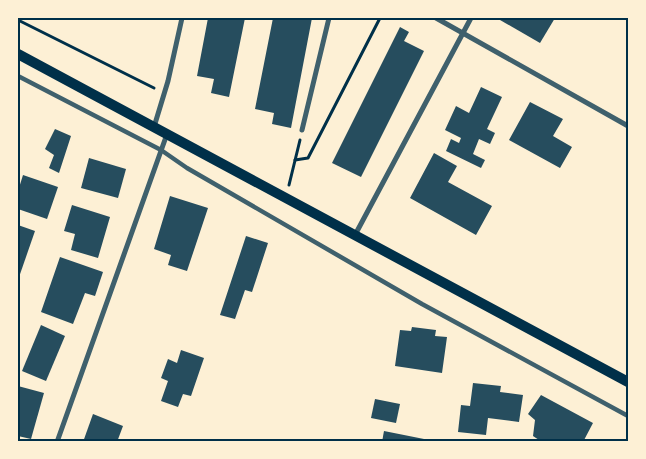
<svg xmlns="http://www.w3.org/2000/svg" width="646" height="459" font-family="'Noto Sans',sans-serif">
	<style>
		.building { fill: #264d5e }
		.lines { fill: none; stroke-linecap: round; stroke-linejoin: round }
		.path { stroke: #003049; stroke-width: 3 }
		.pedestrian { stroke: #3f606c; stroke-width: 4.5 }
		.minor { stroke: #3f606c; stroke-width: 5 }
		.secondary { stroke: #003049; stroke-width: 10 }
		.neatline { fill: none; stroke: #003049; stroke-width: 2 }
	</style>
	<rect width="100%" height="100%" fill="#fdf0d5"/>
	<g class="building">
		<path d="M208 18H245L229 97 211 93 214 79 197 76Z"/>
		<path d="M273 18H312L291 128 272 124 274 113 255 109Z"/>
		<path d="M501 18H555L540 43 500 20Z"/>
		<path d="M400 27 409 32 404 41 424 51 361 177 332 163Z"/>
		<path d="M481 87 502 97 487 129 495 133 490 144 479 139 473 154 485 160 481 168 446 151 451 139 459 143 461 138 445 130 456 106 469 113Z"/>
		<path d="M530 102 563 119 553 136 572 147 560 168 509 140Z"/>
		<path d="M55 129 71 136 59 173 49 168 54 155 45 149Z"/>
		<path d="M434 153 457 166 448 182 492 206 476 235 410 198Z"/>
		<path d="M89 158 126 169 118 198 81 188Z"/>
		<path d="M23 175 58 187 47 219 18 209V191Z"/>
		<path d="M170 196 208 208 187 271 168 265 171 255 154 249Z"/>
		<path d="M72 205 110 217 98 258 71 250 75 234 64 231Z"/>
		<path d="M18 225 35 231 18 280Z"/>
		<path d="M246 236 268 243 252 292 245 290 235 319 220 315Z"/>
		<path d="M60 257 103 272 95 296 85 293 73 324 41 312Z"/>
		<path d="M41 325 65 336 46 381 22 371Z"/>
		<path d="M412 327 436 330 435 336 447 337 442 373 395 366 400 330 411 331Z"/>
		<path d="M181 350 204 358 191 396 183 394 178 407 161 401 168 381 161 378 168 359 177 363Z"/>
		<path d="M473 383 501 386 500 392 523 395 519 422 488 418 486 435 458 432 461 405 470 406Z"/>
		<path d="M18 386 44 393 31 439 18 436Z"/>
		<path d="M541 395 593 423 583 442H542L533 436 535 420 528 414Z"/>
		<path d="M375 399 400 404 396 423 371 418Z"/>
		<path d="M93 414 123 426 117 442H83Z"/>
		<path d="M384 431 434 441V442H382Z"/>
	</g>
	<g class="lines">
		<g class="path">
			<path d="M18 20 154 88"/>
			<path d="M295 160 308 158 380 18"/>
			<path d="M289 185 300 140"/>
		</g>
		<path class="pedestrian" d="M18 76 161 150 187 168 422 304 628 416"/>
		<g class="minor">
			<path d="M436 18 628 126"/>
			<path d="M154 127 168 81 182 18"/>
			<path d="M302 130 329 18"/>
			<path d="M355 235 471 18"/>
			<path d="M57 442 167 134"/>
		</g>
		<path class="secondary" d="M18 54 628 382"/>
	</g>
	<rect width="646" height="459" fill="none" stroke="#fdf0d5" stroke-width="38"/>
	<rect x="19" y="19" width="608" height="421" class="neatline"/>
</svg>
